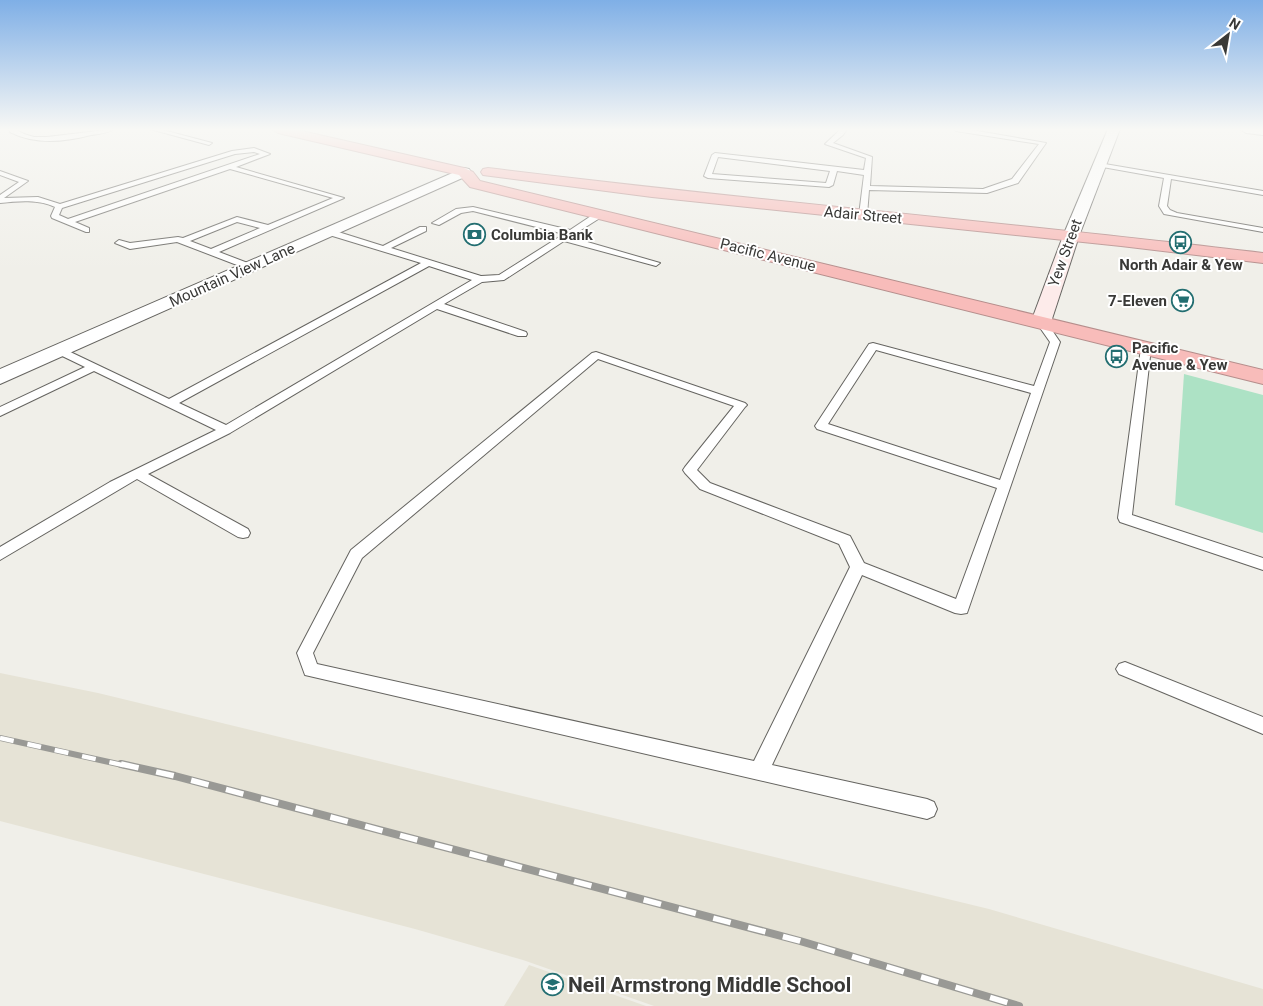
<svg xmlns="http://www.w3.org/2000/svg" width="1263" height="1006" font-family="Roboto,sans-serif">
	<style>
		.built { fill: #e6e3d6 }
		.green { fill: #ade2c5 }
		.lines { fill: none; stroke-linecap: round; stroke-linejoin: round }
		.lane-casing { stroke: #656460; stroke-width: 2 }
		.street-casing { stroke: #656460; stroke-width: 2 }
		.secondary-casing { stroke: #656460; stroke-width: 2 }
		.highway-casing { stroke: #b58e8c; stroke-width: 2 }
		.lane { fill: #fff; fill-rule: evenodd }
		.street { fill: #fff; fill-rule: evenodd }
		.secondary { fill: #fdebea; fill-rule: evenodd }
		.highway { fill: #f8bcba; fill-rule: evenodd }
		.rail-far1-casing { stroke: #999995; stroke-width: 6 }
		.rail-casing { stroke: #999995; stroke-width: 8 }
		.rail-far1 { stroke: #fff; stroke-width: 4.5; stroke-dasharray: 14; stroke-linecap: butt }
		.rail { stroke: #fff; stroke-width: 5.5; stroke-dasharray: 18; stroke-linecap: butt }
		.labels { text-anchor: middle; stroke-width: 4; stroke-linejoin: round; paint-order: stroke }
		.far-street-label { font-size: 15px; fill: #393937; stroke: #fff }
		.far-poi-label { font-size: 15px; font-weight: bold; fill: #393937; stroke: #fff; text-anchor: start }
		.near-poi-label { font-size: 21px; font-weight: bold; fill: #393937; stroke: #fff; text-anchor: start }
	</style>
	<rect width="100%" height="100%" fill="#f0efe9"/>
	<g class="built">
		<path d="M0 673 98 693 989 909 1263 989V1006H654L523 960 415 929 0 821Z"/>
		<path d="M529 965 646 1006H504Z"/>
	</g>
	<path class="green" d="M1184 374 1263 395V533L1175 505Z"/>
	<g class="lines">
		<defs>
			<g id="lane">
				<path d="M9 129H15L24 134 34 137H47L114 129C108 133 99 134 91 135 64 142 36 145 10 132Z"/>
				<path d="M150 129H159L212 143 209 145Z"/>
				<path d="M841 129H847L843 135 833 143 872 157 870 186 983 189 1012 179 1039 144 956 131 953 129H966L1046 143 1018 183 987 193 869 190 867 215 863 217 859 215 864 175 837 171 833 185 829 187 708 178 704 176 712 155 715 153 864 170 866 158 825 144ZM718 157 830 171 826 183 712 174Z"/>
				<path d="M254 148 270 154 236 167 344 198 219 252 253 265V269L250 270 177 242 130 249 115 243 119 240 130 243 178 237 183 238 237 217 268 225 333 198 230 169 75 222 89 228V232H86L52 218 51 216 55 207C38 199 18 201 0 203V195L19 182 0 175V171L28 181 4 198 38 197 60 204 232 151ZM254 152 260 154 68 219 59 215 62 208 235 154ZM237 222 260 228 211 249 190 241Z"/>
				<path d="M1099 163 1263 191V195L1171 179 1167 206 1170 210 1177 213 1263 228V232L1164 214 1159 206 1164 178 1097 166V164Z"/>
				<path d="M473 207 570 230 597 212H603V216L570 237 660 263 656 266 564 241 504 280 482 282 444 304 526 332 527 334 526 336H518L437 309 230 433 148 474 248 529 250 533 248 537 243 538 238 537 137 479 0 560V547L110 482 216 430 94 371 0 416V407L85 367 56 353 55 351 56 349H64L169 399 421 263 326 234V230H332L383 246 420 227H426V231L391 248 481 276 499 275 564 234 473 211 461 213 439 225 432 223 456 209ZM429 266 472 280 226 425 179 403Z"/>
				<path d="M1041 319 1045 320 1060 342 967 613 961 614 955 613 862 575 772 765 927 799 934 802 937 809 934 816 927 819 305 675 297 653 351 550 592 353 596 352 745 403 747 405 745 407 697 470 710 483 850 536 864 563 956 599 997 488 817 429 815 426 869 344 873 343 1034 386 1050 342 1036 322ZM876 350 1031 393 1000 480 828 424ZM598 359 734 406 685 467 683 470 685 473 700 489 839 544 850 567 754 761 317 664 313 653 362 558Z"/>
				<path d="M1146 345 1151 348 1132 515 1263 558V570L1120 522 1118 518 1141 348Z"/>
				<path d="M1125 662 1263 717V734L1119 674 1116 669 1119 664Z"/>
			</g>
			<g id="street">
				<path d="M1108 129H1120L1079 236 1077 240H1065L1063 236Z"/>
				<path d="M1240 129H1263V135L1246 133Z"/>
				<path d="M464 168 469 169 471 172 469 175 0 384V369Z"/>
			</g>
			<path id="secondary" d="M1071 231 1077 232 1079 236 1051 322 1048 326 1041 328 1034 326 1031 322 1063 236 1065 232Z"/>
			<g id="highway">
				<path d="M272 129H293L464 168 473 172 480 181 1263 370V384L470 187 459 175 278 133Z"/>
				<path d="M488 168C746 200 1005 222 1263 253V263L1121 246 652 197 483 175 481 172 483 169Z"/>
			</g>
		</defs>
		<use href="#lane" class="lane-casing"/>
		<use href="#street" class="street-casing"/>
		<use href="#secondary" class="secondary-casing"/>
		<use href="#highway" class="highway-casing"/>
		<use href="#lane" class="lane"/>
		<use href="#street" class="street"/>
		<use href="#secondary" class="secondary"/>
		<use href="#highway" class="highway"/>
		<defs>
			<path id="rail-far1" d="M0 738 127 766"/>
			<path id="rail" d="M121 764 175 776 800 941 1019 1006"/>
		</defs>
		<use href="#rail-far1" class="rail-far1-casing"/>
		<use href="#rail" class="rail-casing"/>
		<use href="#rail-far1" class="rail-far1"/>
		<use href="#rail" class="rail"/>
	</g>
	<linearGradient id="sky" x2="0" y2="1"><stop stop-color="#7fafe6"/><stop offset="0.48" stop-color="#f8f8f5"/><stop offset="1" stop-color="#f8f8f5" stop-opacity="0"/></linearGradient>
	<rect width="1263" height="270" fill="url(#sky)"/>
	<defs>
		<symbol id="bank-ring" viewBox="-11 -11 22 22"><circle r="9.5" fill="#fff" stroke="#236e71" stroke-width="1.5"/><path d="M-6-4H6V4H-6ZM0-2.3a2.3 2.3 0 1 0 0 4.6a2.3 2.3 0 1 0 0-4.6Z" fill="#236e71"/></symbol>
		<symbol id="bus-ring" viewBox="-11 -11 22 22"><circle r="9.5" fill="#fff" stroke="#236e71" stroke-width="1.5"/><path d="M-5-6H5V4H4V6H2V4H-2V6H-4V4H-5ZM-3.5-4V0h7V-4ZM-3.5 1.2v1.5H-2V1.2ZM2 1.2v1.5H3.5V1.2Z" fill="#236e71"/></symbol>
		<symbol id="supermarket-ring" viewBox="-11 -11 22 22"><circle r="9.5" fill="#fff" stroke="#236e71" stroke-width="1.5"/><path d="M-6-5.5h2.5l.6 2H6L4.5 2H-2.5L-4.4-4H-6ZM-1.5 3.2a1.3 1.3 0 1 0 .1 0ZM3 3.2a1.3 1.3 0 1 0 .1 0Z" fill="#236e71"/></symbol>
		<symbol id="school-ring" viewBox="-11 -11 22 22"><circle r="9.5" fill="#fff" stroke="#236e71" stroke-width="1.5"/><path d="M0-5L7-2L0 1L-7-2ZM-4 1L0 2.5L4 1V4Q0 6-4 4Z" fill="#236e71"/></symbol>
	</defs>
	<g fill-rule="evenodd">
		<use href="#bank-ring" x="462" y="222" width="25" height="25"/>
		<use href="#bus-ring" x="1168" y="230" width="25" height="25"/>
		<use href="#supermarket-ring" x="1170" y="288" width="25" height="25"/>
		<use href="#bus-ring" x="1104" y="344" width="25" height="25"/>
		<use href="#school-ring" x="540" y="972" width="25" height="25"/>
	</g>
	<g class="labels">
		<g class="far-street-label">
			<text transform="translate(863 215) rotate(5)" y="5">Adair Street</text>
			<text transform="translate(1065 253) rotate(-70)" y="5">Yew Street</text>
			<text transform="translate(768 255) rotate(14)" y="5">Pacific Avenue</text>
			<text transform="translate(232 275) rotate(-24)" y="5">Mountain View Lane</text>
		</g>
		<g class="far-poi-label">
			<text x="491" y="240">Columbia Bank</text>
			<text x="1181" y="270" text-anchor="middle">North Adair &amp; Yew</text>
			<text x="1167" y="306" text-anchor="end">7-Eleven</text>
			<text x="1132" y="353">Pacific<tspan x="1132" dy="17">Avenue &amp; Yew</tspan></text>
		</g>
		<g class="near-poi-label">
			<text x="568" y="992">Neil Armstrong Middle School</text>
		</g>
	</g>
	<g transform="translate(1228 35) rotate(31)" stroke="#ffffff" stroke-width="4" paint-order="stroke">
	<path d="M0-4L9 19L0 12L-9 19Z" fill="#393937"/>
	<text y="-8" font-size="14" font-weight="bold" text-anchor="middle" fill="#393937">N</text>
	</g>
</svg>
